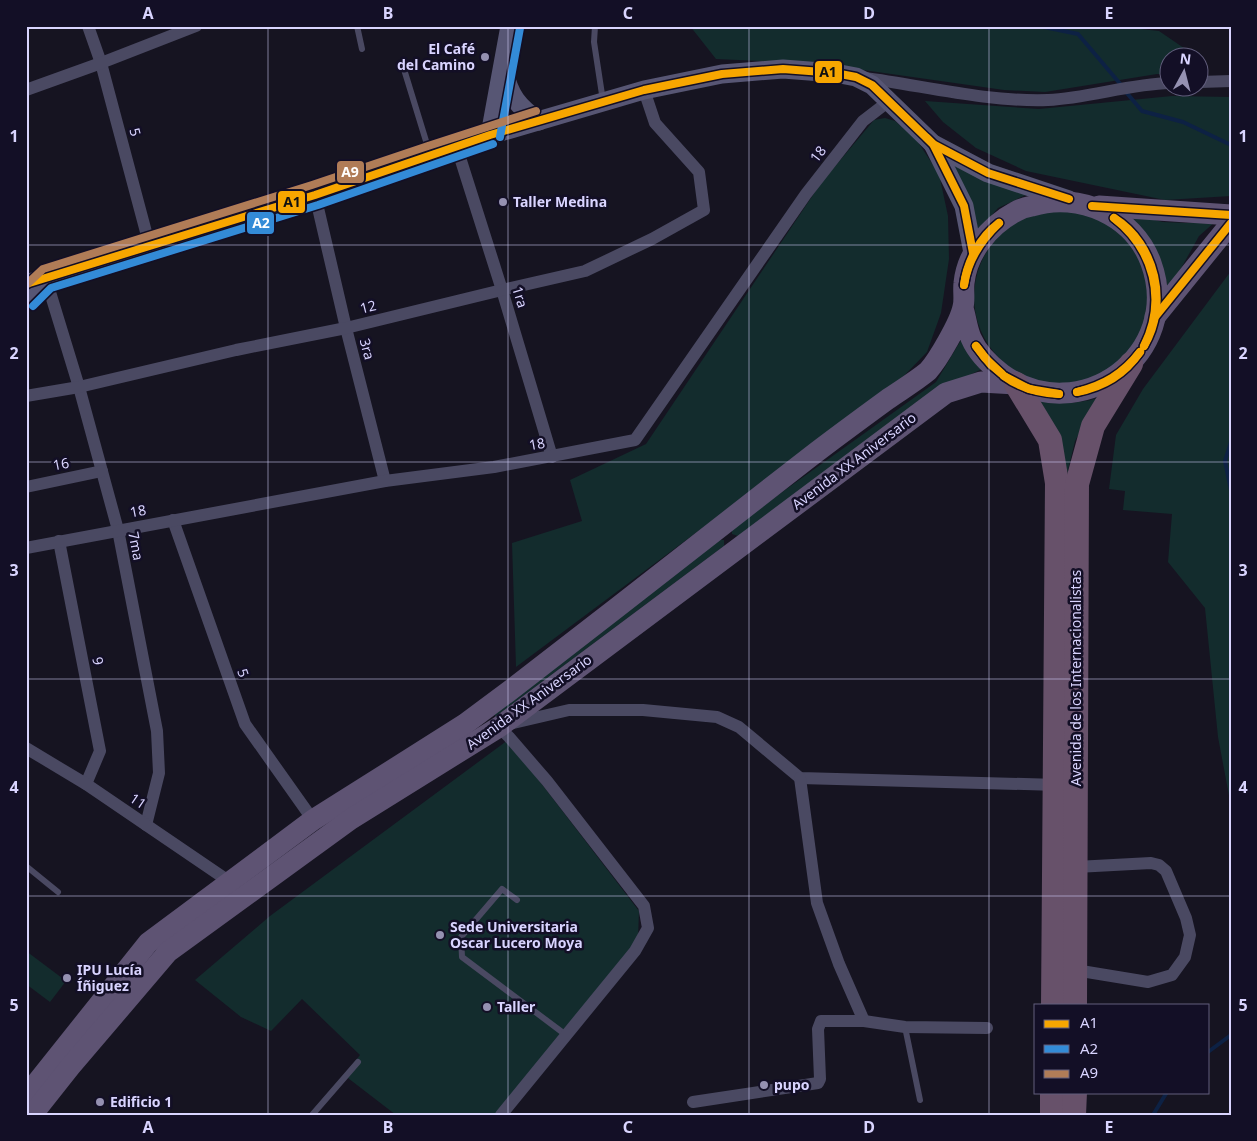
<svg xmlns="http://www.w3.org/2000/svg" width="1257" height="1141" font-family="'Noto Sans',sans-serif">
	<style>
		.green { fill: #132c2d }
		.lines { fill: none; stroke-linecap: round; stroke-linejoin: round }
		.stream { stroke: #0d2144; stroke-width: 4 }
		.lane { stroke: #4a4962; stroke-width: 6 }
		.street { stroke: #4a4962; stroke-width: 12 }
		.secondary { stroke: #575674; stroke-width: 19 }
		.primary { stroke: #5e5373; stroke-width: 21 }
		.highway { stroke: #67516a; stroke-width: 24 }
		.bus-1-casing { stroke: #130f26; stroke-width: 11 }
		.bus-2-casing { stroke: #130f26; stroke-width: 11 }
		.bus-3-casing { stroke: #130f26; stroke-width: 11 }
		.bus-1 { stroke: #f7a600; stroke-width: 8 }
		.bus-2 { stroke: #338bd7; stroke-width: 8 }
		.bus-3 { stroke: #b07c57; stroke-width: 8 }
		.grid { fill: none; stroke: #d9d4ff; stroke-width: 1; stroke-opacity: 0.55 }
		.poi-dot { fill: #9591b1; stroke: #130f26; stroke-width: 2 }
		.labels { text-anchor: middle; stroke-width: 5; stroke-linejoin: round; paint-order: stroke }
		.poi-label { font-size: 14px; font-weight: bold; fill: #d9d4ff; stroke: #130f26; text-anchor: start }
		.street-label { font-size: 14px; fill: #d9d4ff; stroke: #130f26 }
		.line-badge { stroke: #130f26; stroke-width: 2 }
		.badge-label { font-size: 14px; text-anchor: middle; font-weight: bold; fill: #fff }
		.pale-badge-label { font-size: 14px; text-anchor: middle; font-weight: bold; fill: #111 }
		.neatline { fill: none; stroke: #d9d4ff; stroke-width: 2 }
		.grid-label { font-size: 16px; text-anchor: middle; font-weight: bold; fill: #d9d4ff }
	</style>
	<rect width="100%" height="100%" fill="#161421"/>
	<g class="green">
		<path d="M690 26H1115L1159 31 1197 57 1170 58 1169 74H1157L1045 92 1004 90 849 68 761 61 716 59Z"/>
		<path d="M1172 96 1231 97V196L1165 200 1026 171 976 148 943 122 925 101 1039 109Z"/>
		<path d="M885 118 895 121 916 139 939 174 948 216 949 259 941 313 927 352 898 382 516 667 512 543 582 521 570 480 646 444 821 183 874 120Z"/>
		<path d="M946 159 1030 193 998 208 975 235Z"/>
		<circle cx="1061" cy="297" r="87"/>
		<path d="M1125 213 1163 222 1186 223 1216 221 1199 236 1169 290 1158 256Z"/>
		<path d="M1231 271V806L1218 737 1205 608 1168 562 1172 514 1123 510 1125 491 1109 489 1116 435 1143 389Z"/>
		<path d="M961 340 984 368 943 388 738 536 732 534V528L936 382Z"/>
		<path d="M1098 398 1075 441 1067 474 1062 471 1033 399C1057 403 1074 405 1098 398Z"/>
		<path d="M717 540H724V546L495 717V711Z"/>
		<path d="M508 740 639 911 638 939 496 1115H396L344 1075 360 1055 302 999 271 1031 241 1017 195 980 270 916Z"/>
		<path d="M26 951 66 981 50 1002 26 984Z"/>
	</g>
	<g class="lines">
		<g class="stream">
			<path d="M1039 26 1078 34 1122 86"/>
			<path d="M1126 92 1142 111 1183 122 1231 145"/>
			<path d="M1231 442 1225 461 1231 490"/>
			<path d="M1208 1052 1231 1035"/>
			<path d="M1153 1115 1167 1092"/>
		</g>
		<g class="lane">
			<path d="M357 26 362 49"/>
			<path d="M595 26 594 42 603 101"/>
			<path d="M403 66 430 154"/>
			<path d="M26 866 58 892"/>
			<path d="M517 900 502 889 461 937 462 957 566 1035"/>
			<path d="M905 1027 920 1100"/>
			<path d="M312 1115 358 1062"/>
		</g>
		<g class="street">
			<path d="M88 26 101 63 150 247"/>
			<path d="M865 78C925 86 986 102 1048 100 1089 98 1129 84 1170 83"/>
			<path d="M1200 82 1231 81"/>
			<path d="M26 90 101 63 196 26"/>
			<path d="M457 148 502 290 552 457"/>
			<path d="M315 195 346 328 385 481"/>
			<path d="M46 279 79 387 118 530 157 731 159 773 146 825"/>
			<path d="M26 396 79 387 236 350 346 328 502 290 585 271 652 239 704 210 699 172 655 123 644 90"/>
			<path d="M26 487 102 471"/>
			<path d="M173 520 245 724 313 820"/>
			<path d="M59 541 100 751 86 784"/>
			<path d="M26 548 385 481 494 467 635 440 806 194 863 121 889 101"/>
			<path d="M509 724 569 710H643L717 717 739 727 800 778 1058 785"/>
			<path d="M495 726 499 727 509 737 547 781 644 906 648 928 635 951 501 1115"/>
			<path d="M26 748 86 784 230 882"/>
			<path d="M800 778 817 903 839 964 864 1021"/>
			<path d="M1075 970 1148 982 1172 975 1185 957 1190 935 1186 918 1166 871 1159 865 1151 863 1076 867"/>
			<path d="M693 1102 818 1083 820 1079 818 1029 821 1021H864L905 1027 987 1028"/>
		</g>
		<g class="secondary">
			<path d="M504 71C509 95 518 107 539 121"/>
			<path d="M490 135 510 26"/>
			<path d="M933 144 964 206 973 253"/>
			<path d="M26 284 315 195 490 135 644 90 722 74 783 69 835 73 856 77 872 85 933 144 988 173 1069 200"/>
			<path d="M26 299 46 279"/>
		</g>
		<g class="primary">
			<path d="M1099 206 1231 215"/>
			<path d="M1155 317 1231 223"/>
			<path d="M26 1096 148 943 313 820 465 724 508 692C609 614 709 536 810 457 836 437 862 418 888 399 901 390 916 381 928 371 938 360 960 322 963 307 965 300 963 291 964 283 967 253 989 226 1015 212 1020 209 1026 207 1032 206 1079 191 1134 216 1151 263 1184 354 1080 430 1002 374 990 365 977 352 971 338 967 329 966 318 963 308"/>
			<path d="M32 1115 70 1067 168 952 351 819 499 727 946 393 981 382 1016 384"/>
		</g>
		<g class="highway">
			<path d="M1016 384 1050 440 1057 483 1053 1005"/>
			<path d="M1075 1005 1077 484 1093 426 1131 364"/>
			<path d="M1052 1115V1092"/>
			<path d="M1074 1115 1075 1092"/>
		</g>
		<defs>
			<g id="bus-1">
				<path d="M927 138 933 144 964 206 973 253"/>
				<path d="M1092 206 1231 215"/>
				<path d="M1114 218C1156 244 1169 304 1144 346"/>
				<path d="M1114 218C1154 249 1167 300 1144 346"/>
				<path d="M26 284 315 195 490 135 644 90 722 74 783 69 835 73 856 77 872 85 933 144 988 173 1069 199"/>
				<path d="M964 285C967 261 980 237 999 223"/>
				<path d="M964 285C968 259 981 240 999 223"/>
				<path d="M1155 317 1231 223"/>
				<path d="M976 346 991 365 1002 374"/>
				<path d="M976 346 985 358 1002 374"/>
				<path d="M1004 376 1029 389 1059 394"/>
				<path d="M1004 376C1020 388 1038 393 1059 394"/>
				<path d="M1077 392C1104 385 1123 374 1140 352"/>
				<path d="M1077 392C1104 387 1125 374 1140 352"/>
			</g>
			<g id="bus-2">
				<path d="M500 137 520 28"/>
				<path d="M33 306 51 288 318 205 493 144"/>
			</g>
			<path id="bus-3" d="M26 285 43 269 312 185 428 146 536 111"/>
		</defs>
		<use href="#bus-1" class="bus-1-casing"/>
		<use href="#bus-2" class="bus-2-casing"/>
		<use href="#bus-3" class="bus-3-casing"/>
		<use href="#bus-1" class="bus-1"/>
		<use href="#bus-2" class="bus-2"/>
		<use href="#bus-3" class="bus-3"/>
	</g>
	<path class="grid" d="M268 26V1115M508 26V1115M749 26V1115M989 26V1115M26 245H1231M26 462H1231M26 679H1231M26 896H1231"/>
	<g class="poi-dot">
		<circle cx="485" cy="57" r="5"/>
		<circle cx="503" cy="202" r="5"/>
		<circle cx="440" cy="935" r="5"/>
		<circle cx="67" cy="978" r="5"/>
		<circle cx="487" cy="1007" r="5"/>
		<circle cx="764" cy="1085" r="5"/>
		<circle cx="100" cy="1102" r="5"/>
	</g>
	<g class="labels">
		<g class="poi-label">
			<text x="475" y="54" text-anchor="end">El Café<tspan x="475" dy="16">del Camino</tspan></text>
			<text x="513" y="207">Taller Medina</text>
			<text x="450" y="932">Sede Universitaria<tspan x="450" dy="16">Oscar Lucero Moya</tspan></text>
			<text x="77" y="975">IPU Lucía<tspan x="77" dy="16">Íñiguez</tspan></text>
			<text x="497" y="1012">Taller</text>
			<text x="774" y="1090">pupo</text>
			<text x="110" y="1107">Edificio 1</text>
		</g>
		<g class="street-label">
			<text transform="translate(135 132) rotate(75)" y="5">5</text>
			<text transform="translate(818 154) rotate(-52)" y="5">18</text>
			<text transform="translate(520 297) rotate(73)" y="5">1ra</text>
			<text transform="translate(368 307) rotate(-14)" y="5">12</text>
			<text transform="translate(367 349) rotate(75)" y="5">3ra</text>
			<text transform="translate(537 444) rotate(-10)" y="5">18</text>
			<text transform="translate(854 461) rotate(-37)" y="5">Avenida XX Aniversario</text>
			<text transform="translate(61 464) rotate(-11)" y="5">16</text>
			<text transform="translate(138 511) rotate(-11)" y="5">18</text>
			<text transform="translate(136 546) rotate(79)" y="5">7ma</text>
			<text transform="translate(98 661) rotate(79)" y="5">9</text>
			<text transform="translate(243 673) rotate(71)" y="5">5</text>
			<text transform="translate(1076 678) rotate(-90)" y="5">Avenida de los Internacionalistas</text>
			<text transform="translate(529 702) rotate(-36)" y="5">Avenida XX Aniversario</text>
			<text transform="translate(138 801) rotate(34)" y="5">11</text>
		</g>
	</g>
	<g class="line-badge">
		<rect x="814" y="60" width="29" height="24" rx="5" fill="#f7a600"/>
		<rect x="336" y="160" width="29" height="24" rx="5" fill="#b07c57"/>
		<rect x="277" y="190" width="29" height="24" rx="5" fill="#f7a600"/>
		<rect x="246" y="211" width="29" height="24" rx="5" fill="#338bd7"/>
	</g>
	<g class="badge-label">
		<text x="350" y="177">A9</text>
		<text x="261" y="228">A2</text>
	</g>
	<g class="pale-badge-label">
		<text x="828" y="77">A1</text>
		<text x="292" y="207">A1</text>
	</g>
	<rect width="1257" height="1141" fill="none" stroke="#130f26" stroke-width="55"/>
	<rect x="1034" y="1004" width="175" height="90" fill="#130f26" stroke="#625e7d"/>
	<rect x="1044" y="1020" width="25" height="8" fill="#f7a600" stroke="#625e7d"/>
	<text x="1080" y="1028" font-size="15" fill="#d9d4ff">A1</text>
	<rect x="1044" y="1045" width="25" height="8" fill="#338bd7" stroke="#625e7d"/>
	<text x="1080" y="1054" font-size="15" fill="#d9d4ff">A2</text>
	<rect x="1044" y="1070" width="25" height="8" fill="#b07c57" stroke="#625e7d"/>
	<text x="1080" y="1078" font-size="15" fill="#d9d4ff">A9</text>
	<g transform="translate(1184 72) rotate(7)"><circle r="24" fill="#130f26" stroke="#625e7d"/>
	<path d="M0-4L9 19L0 12L-9 19Z" fill="#9591b1"/>
	<text y="-8" font-size="14" font-weight="bold" text-anchor="middle" fill="#d9d4ff">N</text>
	</g>
	<rect x="28" y="28" width="1202" height="1086" class="neatline"/>
	<g class="grid-label">
		<text x="148" y="19">A</text>
		<text x="388" y="19">B</text>
		<text x="628" y="19">C</text>
		<text x="869" y="19">D</text>
		<text x="1109" y="19">E</text>
		<text x="14" y="142">1</text>
		<text x="1243" y="142">1</text>
		<text x="14" y="359">2</text>
		<text x="1243" y="359">2</text>
		<text x="14" y="576">3</text>
		<text x="1243" y="576">3</text>
		<text x="14" y="793">4</text>
		<text x="1243" y="793">4</text>
		<text x="14" y="1011">5</text>
		<text x="1243" y="1011">5</text>
		<text x="148" y="1133">A</text>
		<text x="388" y="1133">B</text>
		<text x="628" y="1133">C</text>
		<text x="869" y="1133">D</text>
		<text x="1109" y="1133">E</text>
	</g>
</svg>
